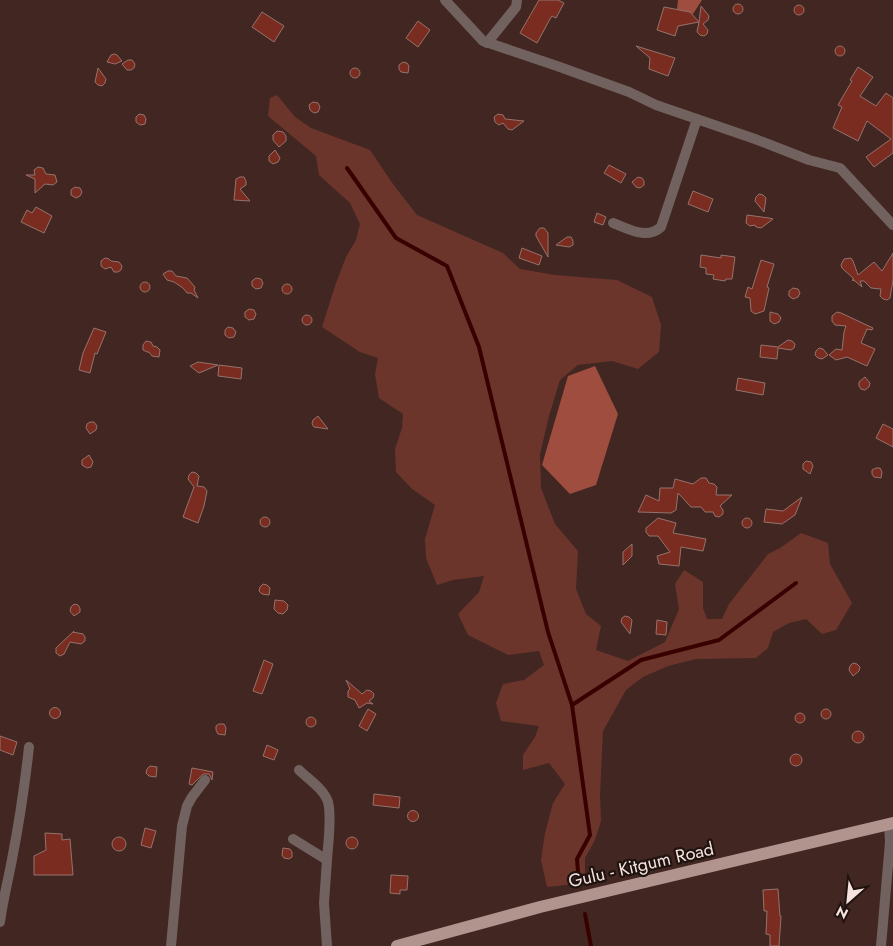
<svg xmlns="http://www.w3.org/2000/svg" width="893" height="946" font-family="Jost,sans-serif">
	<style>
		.green { fill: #6c352c }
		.forest { fill: #9f4d3f }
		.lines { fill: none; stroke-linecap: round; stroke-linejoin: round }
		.stream { stroke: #390000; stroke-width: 4 }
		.building { fill: #7b2c20; stroke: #94736c }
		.minor { stroke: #71625f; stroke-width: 10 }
		.primary { stroke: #b2948f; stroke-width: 12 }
		.labels { text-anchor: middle; stroke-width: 4.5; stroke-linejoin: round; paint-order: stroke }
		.street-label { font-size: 18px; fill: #f6e3df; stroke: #1f1310 }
	</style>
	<rect width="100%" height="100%" fill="#422621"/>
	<path class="green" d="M277 95 295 117 311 128 370 150 393 184 417 215 503 253 520 269 555 275 617 280 652 297 661 325 659 352 638 369 612 361 578 365 560 380 549 416 540 454 541 488 555 524 578 551 576 589 586 614 601 626 596 650 628 661 665 642 679 609 675 584 684 570 703 582V608L707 619H722L729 604 768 554 780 548 801 533 828 543 830 564 852 603 836 630 822 634 806 619 789 623 773 632 768 648 756 658 696 659 668 666 643 677 626 690 603 731 600 795 601 821 595 840 585 858V883L547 887 541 860 545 833 553 803 565 784 549 763 523 770V755L535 737 539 726 501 721 496 703 503 684 524 680 544 665 539 651 508 655 468 635 458 614 479 592 484 576 453 580 437 585 426 558 425 539 435 505 412 489 396 472 395 449 402 428 403 414 379 398 375 374 378 358 360 352 322 327 336 283 346 257 356 240 360 224 350 203 319 175 316 156 268 116 270 98Z"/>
	<g class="forest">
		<path d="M678 0H702L693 14 677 9Z"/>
		<path d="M595 366 618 414 596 485 570 494 542 465 568 376Z"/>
	</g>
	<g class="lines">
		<g class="stream">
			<path d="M347 168 396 238 447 266 479 347 548 632 572 705 590 835 577 859 579 885"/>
			<path d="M572 705 641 660 719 640 796 583"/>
			<path d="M585 914 591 946"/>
		</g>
	</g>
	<g class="building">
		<path d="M539 0H558L564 3 556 18 552 16 550 19 537 43 520 33Z"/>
		<circle cx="738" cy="9" r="5"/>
		<circle cx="799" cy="10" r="5"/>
		<path d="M701 6 709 16 708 20 703 24 708 30 707 34 704 36 700 35 697 32 699 22 678 26 675 36 657 30 664 7 690 12 699 22Z"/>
		<path d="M262 12 284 26 274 42 252 27Z"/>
		<path d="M418 21 430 30 418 47 406 38Z"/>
		<circle cx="840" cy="51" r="5"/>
		<path d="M636 46 675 58 668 76 649 69 650 58Z"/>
		<path d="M114 54 117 55 122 61 115 64 107 62 111 55Z"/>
		<path d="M128 60H132L135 64 134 68 131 70H127L122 64Z"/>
		<path d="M403 62 407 63 409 66 408 73 401 72 399 69V65Z"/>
		<path d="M858 67 873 77 860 96 876 106 886 93 893 98V153L874 167 866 157 891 139 867 121 858 141 833 128 842 107 838 105 852 81 850 80Z"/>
		<circle cx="355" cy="73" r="5"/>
		<path d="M98 68 106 79 105 83 102 86 98 85 95 82Z"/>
		<path d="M313 102 318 103 320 107 318 112 314 113 310 110 309 105Z"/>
		<path d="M139 114 144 115 146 119 145 124 140 125 136 122V117Z"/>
		<path d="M498 114 503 115 505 119 524 121 512 130 508 129 503 123 499 125 495 122 494 117Z"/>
		<path d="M277 131 283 132 286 136V141L279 147 273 140V135Z"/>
		<path d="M275 150 280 158 278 162 273 164 269 161V156Z"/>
		<path d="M609 165 626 174 621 183 604 173Z"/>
		<path d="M38 167 43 168 46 174 55 175 57 182 53 185 45 184 35 193V179L26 175H35L34 170Z"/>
		<path d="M240 177H244L246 181V185L240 189 250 201 234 200 236 179Z"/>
		<path d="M638 177 642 178 644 181V185L640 188 636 187 632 182Z"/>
		<path d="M75 187 80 188 82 192 80 196 76 198 71 195V190Z"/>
		<path d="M693 191 713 199 708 212 688 204Z"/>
		<path d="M759 194 763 195 766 198 764 212 755 201 756 197Z"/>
		<path d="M36 207 52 216 44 233 21 222 27 210 32 213Z"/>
		<path d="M597 213 606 217 603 225 594 222Z"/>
		<path d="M747 215 769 218 773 219 761 228 756 227 755 225 750 226 746 223Z"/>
		<path d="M540 228H544L548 233V257L536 236V233Z"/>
		<path d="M567 237H571L573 241V245L569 247 556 245Z"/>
		<path d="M522 248 542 256 539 265 519 258Z"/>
		<path d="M893 253V280L890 298 887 300 883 299 880 296 881 289 871 288 864 281H860L862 287 855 281 852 280 854 279 842 268 841 265 844 259 851 258 853 261 858 275 874 262 882 271Z"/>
		<path d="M701 255 721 258V255L735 257 732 279H726L725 281 713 279 714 275 706 274V268L700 267Z"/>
		<path d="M105 258 109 259 111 261 119 262 122 266 121 270 118 272H114L111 267 105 269 101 266V261Z"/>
		<path d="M761 260 774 264 767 287 769 288 764 311 755 314 751 311 750 298 745 297 748 287 752 289Z"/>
		<path d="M168 271H172L176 276 187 278 195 287 194 290 198 298 191 293H187L183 288 174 282 167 280 163 274Z"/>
		<path d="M256 278 261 279 263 283 261 288 256 289 252 286V281Z"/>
		<circle cx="145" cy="287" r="5"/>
		<circle cx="287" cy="289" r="5"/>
		<path d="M793 288 798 289 800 293 798 297 793 299 789 296V291Z"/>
		<path d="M249 309 254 310 256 314 254 319 249 320 245 317V312Z"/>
		<path d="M770 312 778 314 781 318 779 322 774 324 770 321Z"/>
		<path d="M837 312 841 313 873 328 872 330 867 329 861 343 875 349 867 366 847 357 836 360 829 355 836 349 842 350 844 332 846 326 835 325 832 321V316Z"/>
		<circle cx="307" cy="320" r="5"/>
		<path d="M228 327 233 328 236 332 234 337 229 338 225 335V330Z"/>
		<path d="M94 328 106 332 97 354 95 353 90 373 79 370 83 353Z"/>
		<path d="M788 340 792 341 795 344 794 348 791 350 778 348 777 359 760 357 761 345 778 347Z"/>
		<path d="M146 341 151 342 153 346 157 347 160 350 159 357 152 356 149 352H147L143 350V345Z"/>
		<path d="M819 348 823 349 828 355 822 359 818 358 815 355 816 351Z"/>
		<path d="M198 362 218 365 199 373 190 366Z"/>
		<path d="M219 365 242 368 241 379 218 376Z"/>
		<path d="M865 377 870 383 869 387 865 390 861 389 859 386V382Z"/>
		<path d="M738 378 765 383 763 395 736 390Z"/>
		<path d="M318 416 328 429 314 427 312 424 313 420Z"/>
		<path d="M90 422H94L97 426 96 430 90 434 86 428 87 424Z"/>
		<path d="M883 424 893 429V447L876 438Z"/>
		<path d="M89 455 93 462 91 467 87 468 82 465V460Z"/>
		<path d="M806 461 811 462 813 466 810 474 803 469V464Z"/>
		<path d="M876 468H880L882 472 881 478 874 477 872 474V470Z"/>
		<path d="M192 472 196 473 199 476 197 486 204 487 207 491 204 506 198 523 183 517 194 487 188 479 189 475Z"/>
		<path d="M701 478H706L709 483 714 484 717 487 716 495H732L720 506 723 510V514L719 517 715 516 713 512H705L701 507H691L678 493 676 510 671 513 638 512 646 495 659 501 660 488H673L675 479 693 484Z"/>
		<path d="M802 497 795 515 782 524 764 522 766 509 783 511Z"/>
		<circle cx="265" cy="522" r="5"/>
		<circle cx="747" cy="523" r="5"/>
		<path d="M658 518 676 523 673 533 706 539 703 551 681 547 679 566 659 564 657 556 670 552 658 536H649L646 532V528Z"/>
		<path d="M632 544V556L623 565V552Z"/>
		<path d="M263 584 267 585 270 588 269 595 262 594 259 591 260 587Z"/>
		<path d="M275 600 284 601 288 605 287 610 283 614 278 613 274 609Z"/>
		<path d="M74 604 78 605 80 608V612L74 616 70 611 71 607Z"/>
		<path d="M625 616 629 617 632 620 630 634 621 622 622 618Z"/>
		<path d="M657 620 667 622 666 635 656 634Z"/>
		<path d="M74 631 73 632 83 634 85 637V641L81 644 70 642 64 654 60 656 56 653V648Z"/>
		<path d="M264 660 273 664 262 694 253 691Z"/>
		<path d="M853 663 857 664 860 667 859 671 853 676 849 670 850 666Z"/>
		<path d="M346 680 362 694 367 690 371 691 374 694 373 698 369 701 373 704 367 703 359 708 355 700 348 697V691L350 689Z"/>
		<circle cx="55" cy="713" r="5.5"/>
		<circle cx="826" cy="714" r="5"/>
		<path d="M368 709 376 714 367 731 359 726Z"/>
		<circle cx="800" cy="718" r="5"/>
		<circle cx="311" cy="722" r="5"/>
		<path d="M219 724H224L226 728 225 735 218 734 216 730V726Z"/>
		<circle cx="858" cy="737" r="6"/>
		<path d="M0 736 17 742 13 755 0 750Z"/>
		<path d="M267 745 278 750 274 760 263 756Z"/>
		<circle cx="796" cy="760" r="6"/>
		<path d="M150 766 157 767 156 777 149 776 146 773 147 769Z"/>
		<path d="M192 768 213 772 212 780 209 774H203L192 785 189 784Z"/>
		<path d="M374 794 400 797 399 808 373 805Z"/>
		<circle cx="413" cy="816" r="5.5"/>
		<path d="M145 828 156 831 151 848 141 845Z"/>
		<path d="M45 833 62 834V840L70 839 73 875H34V856L46 850Z"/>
		<circle cx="352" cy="843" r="6"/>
		<circle cx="119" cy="844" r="7"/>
		<path d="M283 848 290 849 292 852V857L289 859 284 858 282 855Z"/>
		<path d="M391 875 408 876 407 890H400V894L390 893Z"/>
		<path d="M778 889 780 916H781L779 946H770V935L766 934 767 911H764L763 890Z"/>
	</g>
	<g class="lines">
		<g class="minor">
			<path d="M445 0 483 41 557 66 629 92 656 105 755 139 809 160 840 168 893 225"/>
			<path d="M487 43 516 7 517 0"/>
			<path d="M613 223C629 229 647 240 661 227L697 119"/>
			<path d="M299 770C308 779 324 789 328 802 332 817 328 844 327 860"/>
			<path d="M293 839 327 860 324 903 327 946"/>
			<path d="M0 922C3 899 9 877 13 854 20 818 25 783 29 747"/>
			<path d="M171 946 182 826 187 806 192 797 205 780"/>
			<path d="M881 946 890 842 889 824"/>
		</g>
		<path class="primary" d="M397 946 540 907 893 823"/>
	</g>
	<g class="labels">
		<g class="street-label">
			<text transform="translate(641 865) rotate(-13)" y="6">Gulu - Kitgum Road</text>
		</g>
	</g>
	<g transform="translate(848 901) rotate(207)" stroke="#1f1310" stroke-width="4" paint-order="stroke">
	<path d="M0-4L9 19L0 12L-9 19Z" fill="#f6e3df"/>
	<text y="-8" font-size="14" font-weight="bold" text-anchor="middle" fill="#f6e3df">N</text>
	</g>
</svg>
